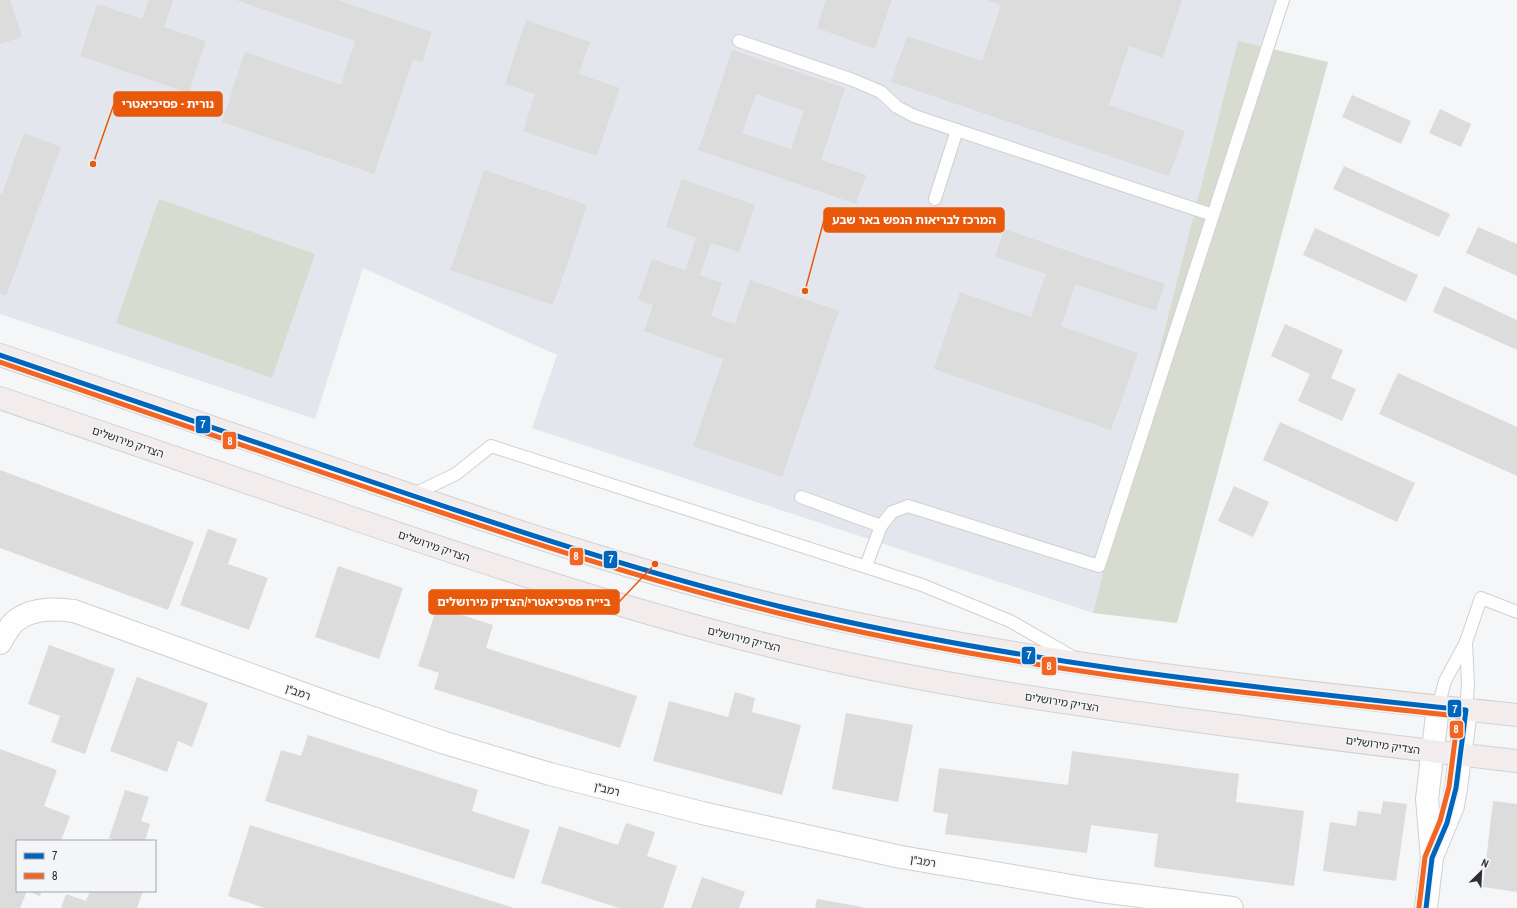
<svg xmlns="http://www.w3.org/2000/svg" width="1517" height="908" font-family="'Archivo Narrow','Noto Sans Hebrew',sans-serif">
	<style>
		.built { fill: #e3e6ec }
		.green { fill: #d8dcd0 }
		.building { fill: #dcdcdc; fill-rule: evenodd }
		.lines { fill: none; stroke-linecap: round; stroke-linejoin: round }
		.lane-casing { stroke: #cfd0d1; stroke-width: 14 }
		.street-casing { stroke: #cfd0d1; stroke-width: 24 }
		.secondary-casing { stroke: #cfd0d1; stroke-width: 24 }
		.primary-casing { stroke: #d1d2d2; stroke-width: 24 }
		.lane { stroke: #fefefe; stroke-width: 12 }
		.street { stroke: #fefefe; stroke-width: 22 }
		.secondary { stroke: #fefefe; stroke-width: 22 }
		.primary { stroke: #f2edec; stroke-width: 22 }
		.bus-1-casing { stroke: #f4f5f8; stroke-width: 8 }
		.bus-2-casing { stroke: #f4f5f8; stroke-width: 8 }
		.bus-1 { stroke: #0065bd; stroke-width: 5 }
		.bus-2 { stroke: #f26522; stroke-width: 5 }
		.labels { text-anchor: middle; stroke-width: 3; stroke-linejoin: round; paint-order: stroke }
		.street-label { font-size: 11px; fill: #2d2e2f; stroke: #f4f5f8 }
		.leader { fill: none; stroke: #e8590c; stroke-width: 1.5 }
		.callout-dot { fill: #e8590c; stroke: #f4f5f8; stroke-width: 1.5 }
		.callout { fill: #e8590c; stroke: #e8590c; stroke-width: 1.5 }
		.callout-label { font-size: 12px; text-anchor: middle; font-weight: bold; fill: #fff }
		.line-badge { stroke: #f4f5f8; stroke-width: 1.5 }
		.badge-label { font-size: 11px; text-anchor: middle; font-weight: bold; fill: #fff }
	</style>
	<rect width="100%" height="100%" fill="#f5f6f7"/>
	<path class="built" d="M0 0H1290L1093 613 532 428 557 355 363 268 315 419 0 314Z"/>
	<g class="green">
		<path d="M1238 41 1328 62 1177 623 1093 613Z"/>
		<path d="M159 199 315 254 272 378 116 323Z"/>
	</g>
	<g class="building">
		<path d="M0 0H10L22 37 0 44Z"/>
		<path d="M149 0H173L164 27 206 41 189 93 80 56 97 4 142 19Z"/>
		<path d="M236 0H337L432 32 422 63 413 60 374 174 222 122 245 52 341 85 355 41Z"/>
		<path d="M826 0H892L875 49 817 28Z"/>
		<path d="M987 0H1182L1163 58 1129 46 1109 105 1185 131 1169 176 891 82 907 36 982 61 1001 5Z"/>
		<path d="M526 20 590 42 579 74 620 88 597 156 523 131 535 94 505 84Z"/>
		<path d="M732 50 845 88 821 160 866 175 856 204 698 150ZM756 94 804 111 791 149 742 133Z"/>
		<path d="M1352 95 1411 121 1401 144 1342 117Z"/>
		<path d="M1440 109 1471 124 1461 147 1429 133Z"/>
		<path d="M24 133 61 147 6 296 0 294V193L2 194Z"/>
		<path d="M1344 166 1450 214 1439 237 1333 189Z"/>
		<path d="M484 170 587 205 553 305 450 270Z"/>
		<path d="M682 179 755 205 739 252 711 243 700 275 722 283 711 316 735 324 750 280 839 311 782 477 693 446 723 359 644 331 653 305 638 300 652 259 685 270 696 238 666 227Z"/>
		<path d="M1478 227 1517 244V276L1466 253Z"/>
		<path d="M1315 228 1418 275 1406 302 1303 255Z"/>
		<path d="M1004 229 1165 284 1156 311 1075 284 1061 326 1138 353 1111 430 934 369 960 292 1031 317 1046 274 995 257Z"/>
		<path d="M1444 286 1517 320V350L1433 312Z"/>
		<path d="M1285 324 1343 350 1331 378 1356 389 1342 421 1298 401 1310 374 1271 356Z"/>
		<path d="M1398 373 1517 427V476L1379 414Z"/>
		<path d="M1280 422 1415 483 1397 522 1263 460Z"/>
		<path d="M0 470 194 542 168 610 0 548Z"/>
		<path d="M1234 486 1269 502 1253 537 1218 521Z"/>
		<path d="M208 529 237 539 228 564 268 578 249 630 180 605Z"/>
		<path d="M338 566 403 588 379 659 315 637Z"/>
		<path d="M437 607 493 625 486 648 637 696 620 748 434 689 439 673 418 666Z"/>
		<path d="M49 645 115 669 85 754 51 742 60 716 28 704Z"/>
		<path d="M137 677 208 703 192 747 178 741 167 772 110 751Z"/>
		<path d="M735 692 755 698 752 712 801 725 782 795 653 761 669 701 728 717Z"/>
		<path d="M846 713 913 725 898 802 832 789Z"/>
		<path d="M308 735 478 790 472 811 530 830 514 879 265 801 281 750 301 756Z"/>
		<path d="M0 749 57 770 44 806 70 816 61 841H17V891H27L20 908H0Z"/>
		<path d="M1072 751 1239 774 1236 802 1304 811 1294 886 1154 867 1158 834 1091 825 1087 853 945 834 948 814 933 812 939 768 1068 785Z"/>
		<path d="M125 790 149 797 141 821 150 824 145 841H117L109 838Z"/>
		<path d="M1383 801 1407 804 1396 881 1323 871 1330 822 1356 826 1358 811 1381 814Z"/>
		<path d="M1493 801 1517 804V892L1483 887Z"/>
		<path d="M626 823 655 832 647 856 677 866 663 908H619L541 883 559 826 618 845Z"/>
		<path d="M250 825 514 908H265L228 896Z"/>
		<path d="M702 877 745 892 739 908H691Z"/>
		<path d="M27 891H42L40 896Z"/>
		<path d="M90 891H143L137 908H61L66 894 86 901Z"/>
		<path d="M817 899 863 907V908H815Z"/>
	</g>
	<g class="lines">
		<defs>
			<g id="lane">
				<path d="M739 41 853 80 881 92 897 107 914 116 1213 215"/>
				<path d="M935 199 957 130"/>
				<path d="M412 495 456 474 491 446 922 585 1010 621 1071 656"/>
				<path d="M801 497 881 526"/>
				<path d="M866 566 881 526 892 512 908 506 1099 566 1283 0"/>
				<path d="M1438 707 1445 681 1466 642 1481 598 1517 612"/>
				<path d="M1466 710 1468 684 1466 642"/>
			</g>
			<path id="street" d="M0 643C4 636 9 627 14 622 30 608 54 608 74 611L329 703 445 743 550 774 702 813 901 857 1101 891 1232 908"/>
			<g id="secondary">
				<path d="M1432 857 1453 806 1456 788 1466 710"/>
				<path d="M1426 908 1432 858 1427 799 1438 707"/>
			</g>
			<g id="primary">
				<path d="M0 355C124 398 248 440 372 482 509 529 646 575 786 608 1026 665 1272 689 1517 715"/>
				<path d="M0 398C114 437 228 476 343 515 484 563 626 610 771 646 919 683 1070 704 1220 724 1319 737 1418 750 1517 761"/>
			</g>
		</defs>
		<use href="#lane" class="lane-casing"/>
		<use href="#street" class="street-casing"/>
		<use href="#secondary" class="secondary-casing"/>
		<use href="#primary" class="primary-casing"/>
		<use href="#lane" class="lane"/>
		<use href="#street" class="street"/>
		<use href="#secondary" class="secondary"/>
		<use href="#primary" class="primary"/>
		<defs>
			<path id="bus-1" d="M0 355C132 400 264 446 396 490 523 533 651 575 782 607 1007 661 1237 686 1466 710L1456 788 1447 823 1432 858 1426 908"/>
			<path id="bus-2" d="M0 362C127 406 253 449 380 492 511 536 643 580 778 613 1001 668 1230 692 1458 716L1449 787 1440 821 1425 857 1419 907"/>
		</defs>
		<use href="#bus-1" class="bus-1-casing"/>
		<use href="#bus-2" class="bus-2-casing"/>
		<use href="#bus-1" class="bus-1"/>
		<use href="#bus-2" class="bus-2"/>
	</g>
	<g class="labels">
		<g class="street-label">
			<text transform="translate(128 442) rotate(19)" y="4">הצדיק מירושלים</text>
			<text transform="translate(434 546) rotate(19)" y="4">הצדיק מירושלים</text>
			<text transform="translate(744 639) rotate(14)" y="4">הצדיק מירושלים</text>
			<text transform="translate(298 692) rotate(20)" y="4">רמב"ן</text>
			<text transform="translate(1062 702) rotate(9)" y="4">הצדיק מירושלים</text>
			<text transform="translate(1383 745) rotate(8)" y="4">הצדיק מירושלים</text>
			<text transform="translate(607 789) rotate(14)" y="4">רמב"ן</text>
			<text transform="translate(923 861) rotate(10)" y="4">רמב"ן</text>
		</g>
	</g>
	<path class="leader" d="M93 164L114 104M805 291L824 220M655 564L619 602"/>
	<g class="callout-dot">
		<circle cx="93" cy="164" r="4"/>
		<circle cx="805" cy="291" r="4"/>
		<circle cx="655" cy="564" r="4"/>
	</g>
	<g class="callout">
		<rect x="114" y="92" width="108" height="24" rx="4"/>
		<rect x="824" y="208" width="180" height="24" rx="4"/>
		<rect x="429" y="590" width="190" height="24" rx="4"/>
	</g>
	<g class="callout-label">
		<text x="168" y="108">נורית - פסיכיאטרי</text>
		<text x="914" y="224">המרכז לבריאות הנפש באר שבע</text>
		<text x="524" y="606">בי״ח פסיכיאטרי/הצדיק מירושלים</text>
	</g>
	<g class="line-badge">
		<rect x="195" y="415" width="16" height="19" rx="4" fill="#0065bd"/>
		<rect x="222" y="431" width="15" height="19" rx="4" fill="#f26522"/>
		<rect x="569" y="547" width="15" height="19" rx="4" fill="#f26522"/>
		<rect x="603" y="550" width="15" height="19" rx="4" fill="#0065bd"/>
		<rect x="1021" y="646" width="15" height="19" rx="4" fill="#0065bd"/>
		<rect x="1041" y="656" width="16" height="20" rx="4" fill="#f26522"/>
		<rect x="1447" y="699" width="15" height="19" rx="4" fill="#0065bd"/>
		<rect x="1449" y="720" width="15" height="19" rx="4" fill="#f26522"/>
	</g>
	<g class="badge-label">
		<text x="203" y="428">7</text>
		<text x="230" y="445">8</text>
		<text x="576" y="560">8</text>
		<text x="611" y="563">7</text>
		<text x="1029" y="659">7</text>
		<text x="1049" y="670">8</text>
		<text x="1455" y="713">7</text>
		<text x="1456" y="733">8</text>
	</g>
	<rect x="16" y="840" width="140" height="52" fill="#f4f5f8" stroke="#a4a5a8"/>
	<rect x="24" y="853" width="20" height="6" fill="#0065bd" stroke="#a4a5a8"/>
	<text x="52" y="860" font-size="12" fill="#2d2e2f">7</text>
	<rect x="24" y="873" width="20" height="6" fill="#f26522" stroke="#a4a5a8"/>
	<text x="52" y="880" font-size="12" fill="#2d2e2f">8</text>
	<g transform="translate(1481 872) rotate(24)" stroke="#f4f5f8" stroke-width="3" paint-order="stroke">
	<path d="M0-3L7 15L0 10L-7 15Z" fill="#2d2e2f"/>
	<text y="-6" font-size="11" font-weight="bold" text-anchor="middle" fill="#2d2e2f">N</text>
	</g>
</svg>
